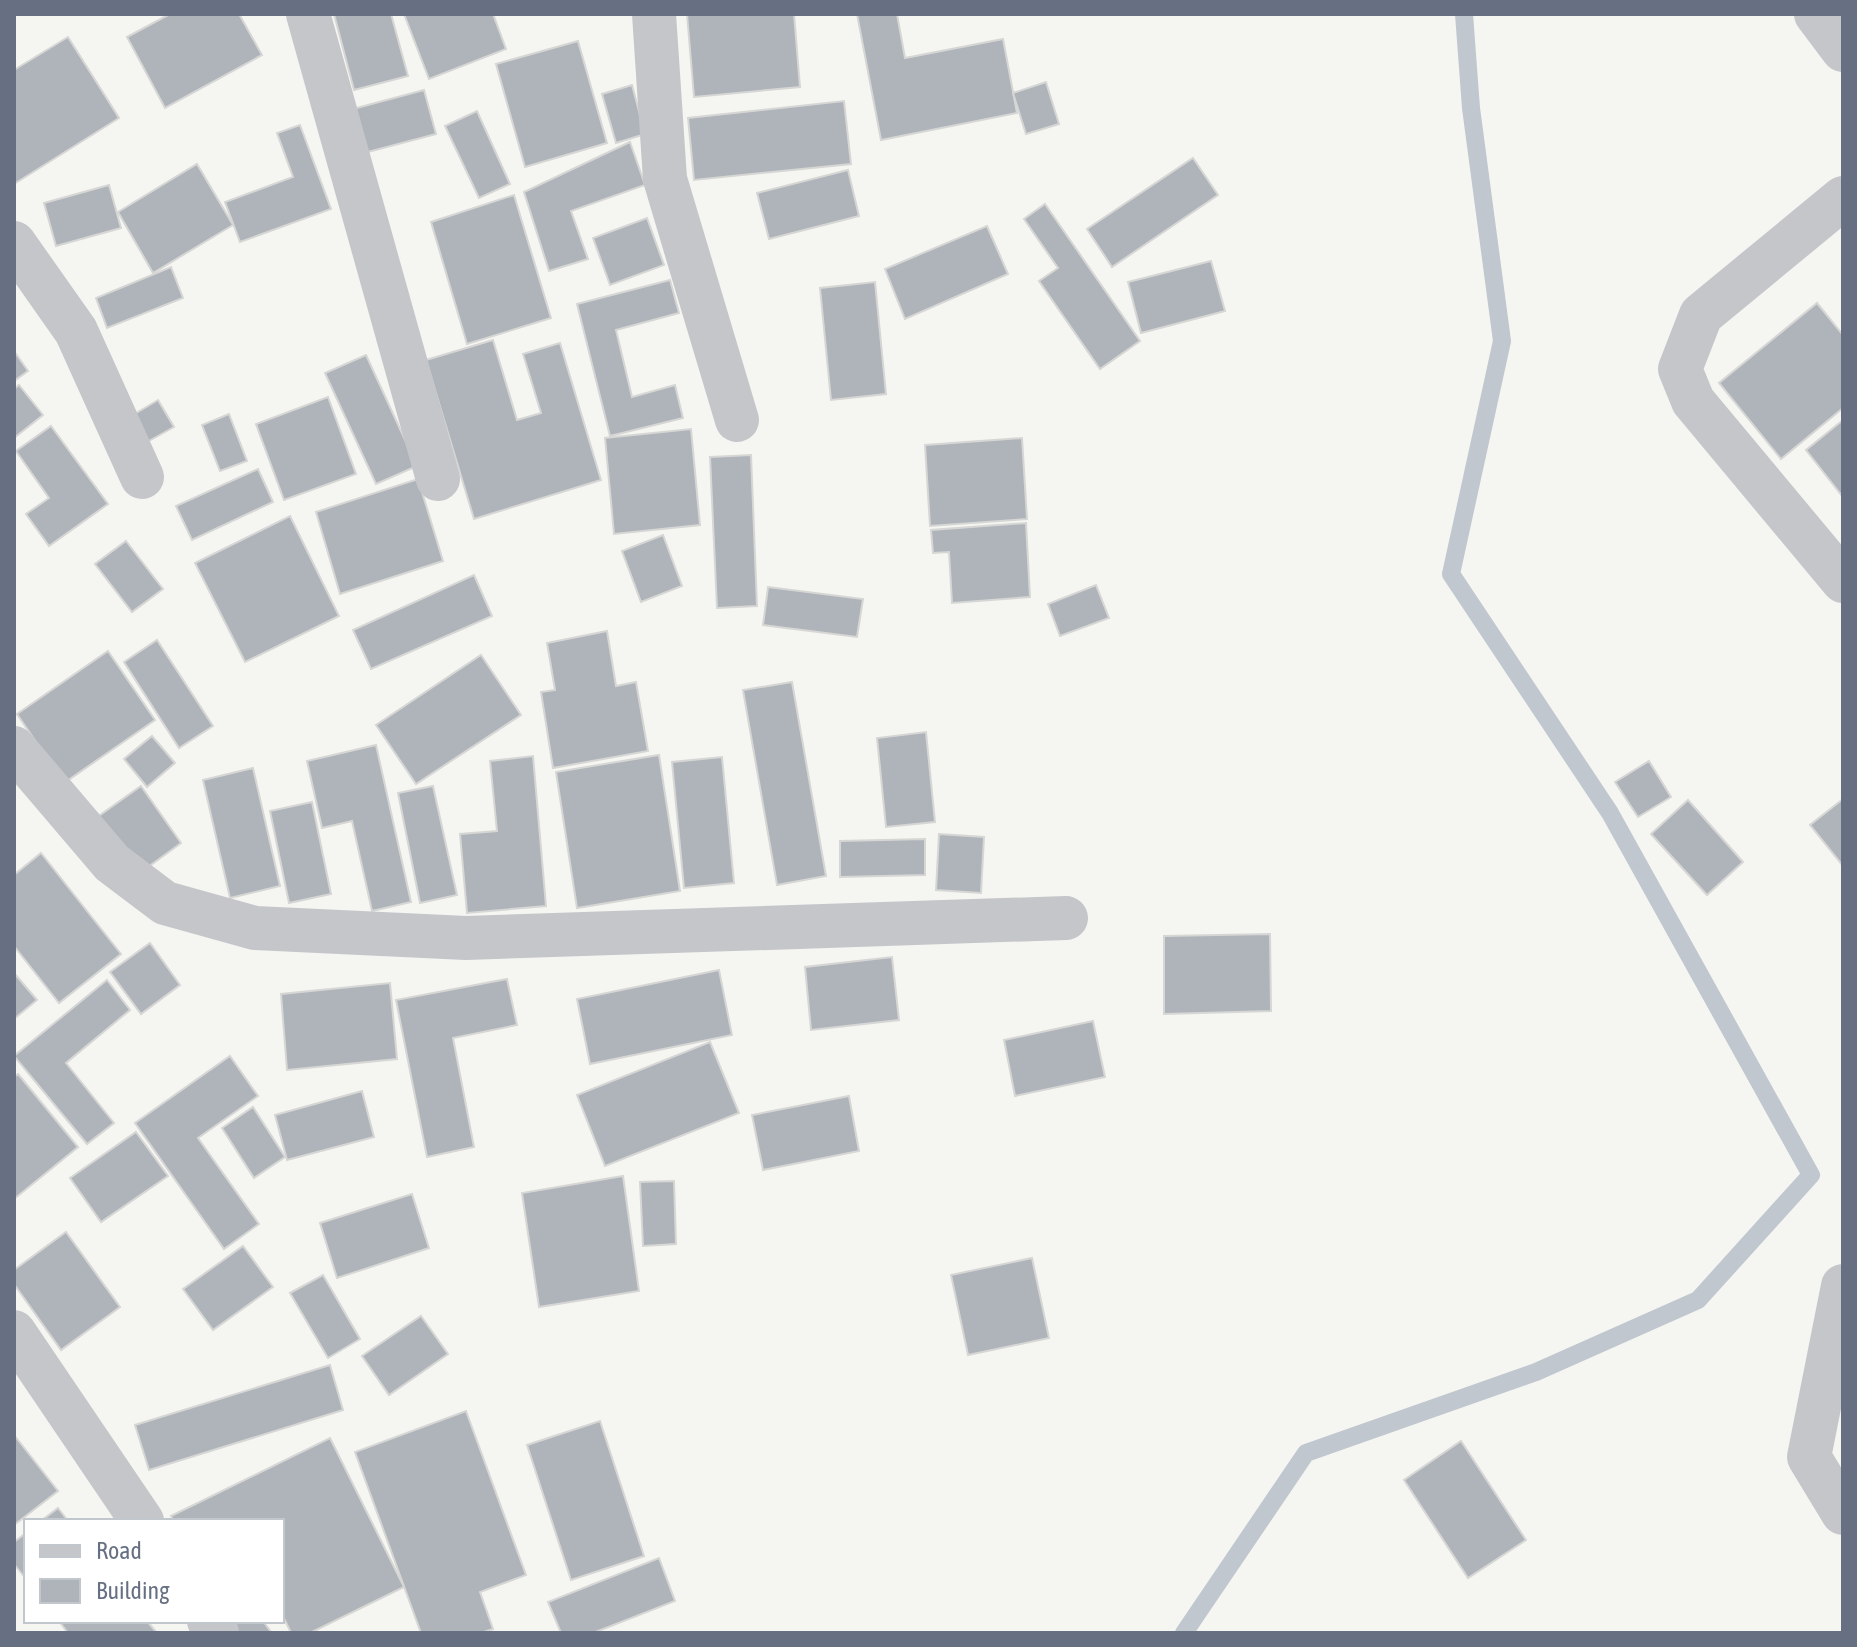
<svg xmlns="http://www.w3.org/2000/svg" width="1857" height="1647" font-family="'Asap Condensed',sans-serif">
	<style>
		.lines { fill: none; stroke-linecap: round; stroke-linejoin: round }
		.stream { stroke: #c1c7ce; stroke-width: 18 }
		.building { fill: #afb3ba; stroke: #d6d7d5; stroke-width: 2 }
		.minor { stroke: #c4c6ca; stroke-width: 44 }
	</style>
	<rect width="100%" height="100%" fill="#f5f6f2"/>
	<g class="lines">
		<path class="stream" d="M1184 1633 1306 1453 1536 1372 1698 1300 1811 1175 1610 813 1451 574 1502 341 1471 108 1464 14"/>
	</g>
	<g class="building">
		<path d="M170 14H239L262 55 165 108 127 37Z"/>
		<path d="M334 14H391L408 76 354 90Z"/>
		<path d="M404 14H493L506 49 429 79Z"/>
		<path d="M687 14H794L800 87 694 97Z"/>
		<path d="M857 14H897L905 58 1003 39 1017 113 881 140Z"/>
		<path d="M68 37 119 118 14 184V70Z"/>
		<path d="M578 41 607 143 525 167 496 64Z"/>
		<path d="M1046 82 1059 124 1026 134 1013 93Z"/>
		<path d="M632 85 645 134 616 143 602 94Z"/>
		<path d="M424 90 436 134 364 153 353 109Z"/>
		<path d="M844 101 851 164 694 180 688 118Z"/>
		<path d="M477 111 510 184 479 198 445 126Z"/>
		<path d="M300 125 331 209 240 242 225 202 293 177 277 133Z"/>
		<path d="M630 142 645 185 571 211 588 259 549 271 524 192Z"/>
		<path d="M1193 158 1218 195 1112 267 1087 229Z"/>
		<path d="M197 164 233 225 153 273 118 212Z"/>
		<path d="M848 170 859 216 769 239 757 193Z"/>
		<path d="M109 185 121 228 56 246 44 203Z"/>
		<path d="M514 195 551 318 467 344 431 222Z"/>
		<path d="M1045 204 1140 341 1100 369 1039 281 1058 268 1024 219Z"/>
		<path d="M647 218 664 265 610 285 593 238Z"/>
		<path d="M987 226 1008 274 905 319 885 269Z"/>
		<path d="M1211 261 1225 311 1141 333 1128 282Z"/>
		<path d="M171 267 183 298 107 328 96 298Z"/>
		<path d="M670 280 679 313 616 330 632 397 675 385 683 418 610 436 577 304Z"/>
		<path d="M875 282 886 394 831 400 820 288Z"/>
		<path d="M1817 303 1843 335V408L1781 459 1719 383Z"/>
		<path d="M493 340 517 420 541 413 523 354 560 343 601 480 474 519 426 360Z"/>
		<path d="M14 351 28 371 14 381Z"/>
		<path d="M366 355 417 466 376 484 325 373Z"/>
		<path d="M19 385 43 415 14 438V389Z"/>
		<path d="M328 397 356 474 284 500 256 424Z"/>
		<path d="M158 400 174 427 138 447 123 421Z"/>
		<path d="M229 414 247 461 220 471 202 425Z"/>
		<path d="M1843 420V497L1806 450Z"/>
		<path d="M51 426 108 504 49 546 26 514 49 498 16 451Z"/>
		<path d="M691 429 700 525 614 534 605 438Z"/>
		<path d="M1022 438 1027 519 930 526 925 445Z"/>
		<path d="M751 455 757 606 717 608 710 457Z"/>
		<path d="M258 469 273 502 192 540 176 506Z"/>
		<path d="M418 479 443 561 340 594 316 512Z"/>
		<path d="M290 516 339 616 245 662 195 563Z"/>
		<path d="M1026 523 1030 597 952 603 949 552 933 553 931 530Z"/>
		<path d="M663 535 682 586 641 602 622 551Z"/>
		<path d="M126 541 163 589 132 612 95 564Z"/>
		<path d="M474 575 492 616 371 669 353 630Z"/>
		<path d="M1096 585 1109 618 1060 636 1048 604Z"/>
		<path d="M768 587 863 599 857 637 763 625Z"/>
		<path d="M607 631 616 686 636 682 648 751 553 768 541 692 555 690 547 643Z"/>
		<path d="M157 640 213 726 179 748 124 662Z"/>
		<path d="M108 651 155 720 64 783 17 714Z"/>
		<path d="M481 655 521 715 416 784 376 725Z"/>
		<path d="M792 682 826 876 777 885 743 690Z"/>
		<path d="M926 732 935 822 886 827 877 738Z"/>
		<path d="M152 736 175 763 147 787 124 759Z"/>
		<path d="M376 745 411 902 372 911 352 821 322 828 307 761Z"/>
		<path d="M659 755 680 891 577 908 556 772Z"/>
		<path d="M533 756 546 906 467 913 460 834 497 831 490 761Z"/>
		<path d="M722 757 734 883 684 888 672 762Z"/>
		<path d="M1649 761 1671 797 1638 817 1615 782Z"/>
		<path d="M253 768 280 886 230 898 203 780Z"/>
		<path d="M141 786 181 843 137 875 96 818Z"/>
		<path d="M433 786 457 895 420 903 398 793Z"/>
		<path d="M1843 799V866L1810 825Z"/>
		<path d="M1688 800 1743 862 1707 895 1651 834Z"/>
		<path d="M312 802 331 894 289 903 270 811Z"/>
		<path d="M939 834 984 837 981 893 936 890Z"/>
		<path d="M925 839V875L840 877V841Z"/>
		<path d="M41 853 121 954 59 1003 14 946V875Z"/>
		<path d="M1270 934 1271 1011 1164 1014V936Z"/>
		<path d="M150 943 180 985 141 1014 110 972Z"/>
		<path d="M892 957 899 1020 811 1030 805 967Z"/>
		<path d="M719 970 732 1035 590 1064 577 999Z"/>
		<path d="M14 973 37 1000 14 1019Z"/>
		<path d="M507 979 517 1025 453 1038 474 1147 427 1157 396 1000Z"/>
		<path d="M107 980 130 1010 66 1063 114 1123 87 1144 14 1056Z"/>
		<path d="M390 983 397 1059 287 1070 281 994Z"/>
		<path d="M1093 1021 1105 1077 1015 1096 1004 1040Z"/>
		<path d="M710 1042 739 1113 605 1166 577 1095Z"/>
		<path d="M230 1056 258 1096 198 1138 259 1224 224 1249 135 1123Z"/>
		<path d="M18 1074 78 1147 14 1199V1077Z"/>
		<path d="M362 1091 374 1137 287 1160 275 1115Z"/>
		<path d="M849 1096 859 1151 763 1170 752 1115Z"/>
		<path d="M253 1107 285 1157 254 1178 222 1128Z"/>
		<path d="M136 1132 168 1176 101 1222 70 1178Z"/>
		<path d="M623 1176 639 1291 539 1307 522 1193Z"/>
		<path d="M674 1181 676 1244 643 1246 640 1182Z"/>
		<path d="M412 1194 429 1248 337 1278 320 1223Z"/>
		<path d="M66 1232 120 1307 61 1350 14 1284V1270Z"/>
		<path d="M243 1246 273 1287 213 1330 183 1289Z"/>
		<path d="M1032 1258 1049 1338 968 1355 951 1275Z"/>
		<path d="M323 1275 360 1339 328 1358 290 1293Z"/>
		<path d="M421 1316 448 1354 389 1395 362 1356Z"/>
		<path d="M330 1365 343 1410 149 1470 135 1425Z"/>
		<path d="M466 1411 526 1575 480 1592 493 1629 481 1633H421L355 1452Z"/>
		<path d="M600 1421 644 1556 571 1580 527 1445Z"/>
		<path d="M14 1435 58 1491 14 1525Z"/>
		<path d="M330 1438 404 1587 310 1633H291L282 1614V1521H174L171 1516Z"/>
		<path d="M1461 1441 1526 1540 1468 1578 1404 1480Z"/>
		<path d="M58 1508 68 1521H41Z"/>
		<path d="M26 1533V1579L14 1564V1542Z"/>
		<path d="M659 1558 675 1601 593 1633H561L548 1602Z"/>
		<path d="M59 1621H147L157 1633H68Z"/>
		<path d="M218 1621H263L271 1632 226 1633Z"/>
	</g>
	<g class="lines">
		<g class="minor">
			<path d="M308 14 438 479"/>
			<path d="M654 14 665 179 737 420"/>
			<path d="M1816 14 1843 50"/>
			<path d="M1843 198 1701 315 1680 369 1693 401 1843 581"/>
			<path d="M14 243 76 331 142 477"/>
			<path d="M14 748 112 863 165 903 255 928 466 938 1066 918"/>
			<path d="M1843 1286 1809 1457 1843 1513"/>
			<path d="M14 1332 142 1521"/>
			<path d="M209 1621 217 1633"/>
		</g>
	</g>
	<rect width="1857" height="1647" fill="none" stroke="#667082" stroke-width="32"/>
	<rect x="24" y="1519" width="260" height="104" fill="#ffffff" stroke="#c2c6cd" stroke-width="2"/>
	<rect x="40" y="1545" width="40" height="12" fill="#c4c6ca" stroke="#c2c6cd" stroke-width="2"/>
	<text x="96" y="1559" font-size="24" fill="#667082">Road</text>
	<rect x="40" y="1579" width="40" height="24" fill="#afb3ba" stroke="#c2c6cd" stroke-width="2"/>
	<text x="96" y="1599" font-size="24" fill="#667082">Building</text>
</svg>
